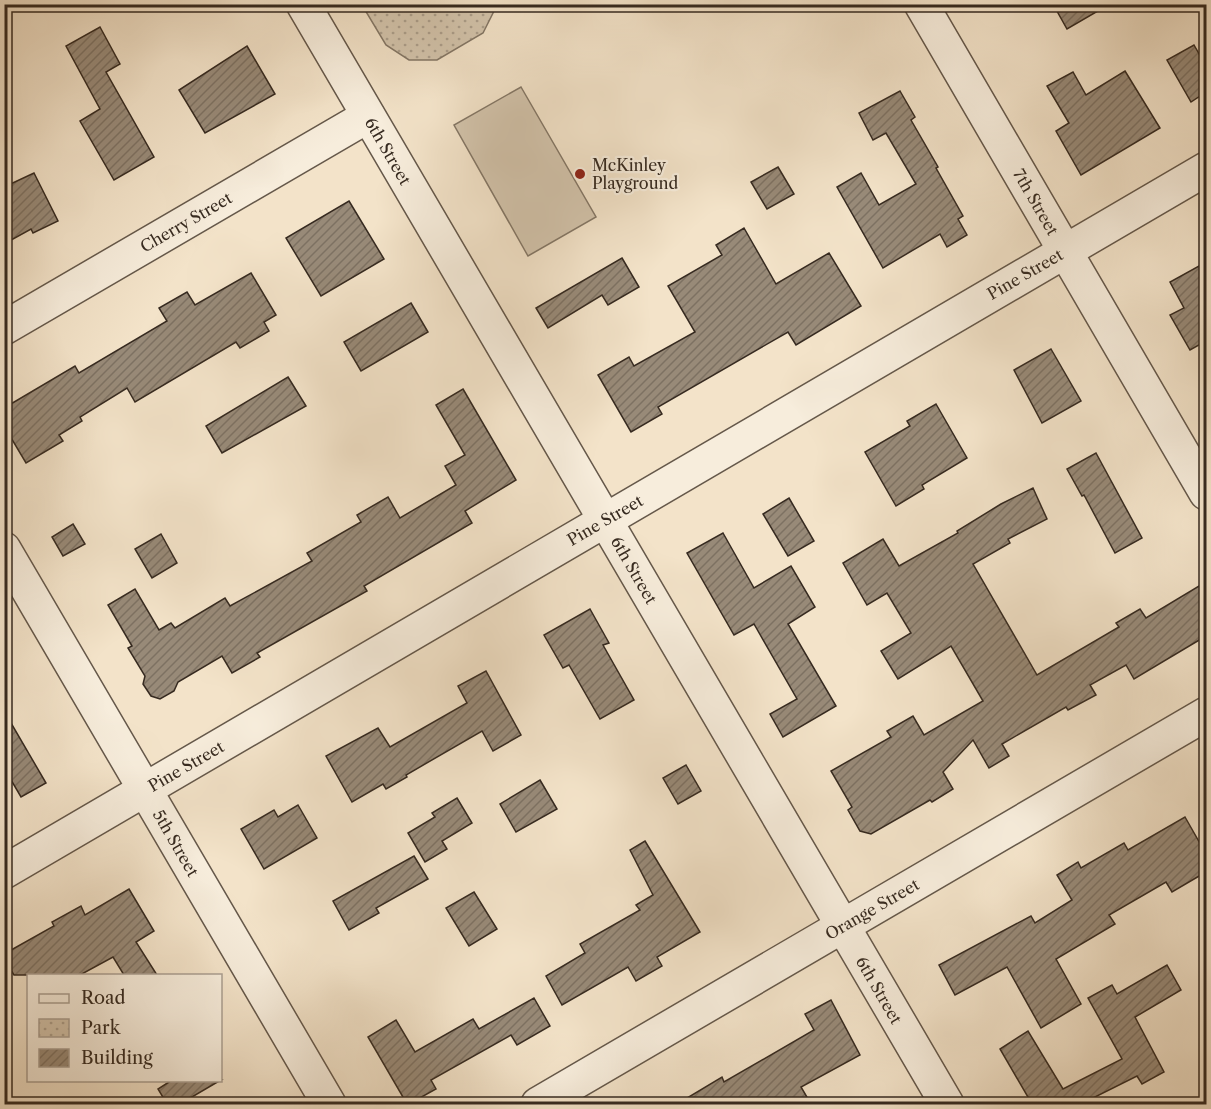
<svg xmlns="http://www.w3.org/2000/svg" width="1211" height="1109" font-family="'Libre Caslon Text',serif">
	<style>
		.park { fill: url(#park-dots); stroke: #847766; stroke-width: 1.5 }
		.garden { fill: #d3c4ac; stroke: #847766; stroke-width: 1.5 }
		.building { fill: url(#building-hatch); stroke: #362a20; stroke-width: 1.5 }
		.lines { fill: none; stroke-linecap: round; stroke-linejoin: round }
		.minor-casing { stroke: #65584a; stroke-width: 36 }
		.minor { stroke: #f7eddc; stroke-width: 33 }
		.poi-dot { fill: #8f2418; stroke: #f7eddc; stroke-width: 2 }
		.labels { text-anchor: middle; stroke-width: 4.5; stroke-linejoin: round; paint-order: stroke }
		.street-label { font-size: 16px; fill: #362a20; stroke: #f7eddc }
		.poi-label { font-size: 16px; fill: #362a20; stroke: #f7eddc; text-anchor: start }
	</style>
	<defs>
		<pattern id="park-dots" width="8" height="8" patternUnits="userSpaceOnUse" patternTransform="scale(1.5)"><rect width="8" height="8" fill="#d3c4ac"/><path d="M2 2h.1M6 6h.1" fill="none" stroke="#ac9f8c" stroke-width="1.8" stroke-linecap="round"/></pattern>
		<pattern id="building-hatch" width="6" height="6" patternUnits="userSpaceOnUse" patternTransform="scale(1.5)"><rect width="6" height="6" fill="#988a78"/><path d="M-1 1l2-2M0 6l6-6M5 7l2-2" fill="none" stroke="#7d7162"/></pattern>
	</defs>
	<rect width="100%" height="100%" fill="#f3e3c9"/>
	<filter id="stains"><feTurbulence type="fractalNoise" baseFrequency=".00333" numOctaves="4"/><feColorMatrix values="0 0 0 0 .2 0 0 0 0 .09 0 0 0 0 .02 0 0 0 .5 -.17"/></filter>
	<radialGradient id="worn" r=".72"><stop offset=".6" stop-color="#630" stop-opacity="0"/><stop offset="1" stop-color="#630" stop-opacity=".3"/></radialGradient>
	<path class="park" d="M362 5H494V11L483 33 437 60H409L386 45Z"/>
	<path class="garden" d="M521 87 596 217 528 256 454 125Z"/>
	<g class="building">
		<path d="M1053 4H1110L1067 29Z"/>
		<path d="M100 27 120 64 106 72 154 157 114 180 80 121 100 109 66 46Z"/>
		<path d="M1194 45 1206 66V92L1191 102 1167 60Z"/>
		<path d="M247 46 275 94 205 133 179 90Z"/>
		<path d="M1125 71 1160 128 1081 175 1056 131 1069 123 1047 86 1073 72 1086 95Z"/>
		<path d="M900 91 915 117 911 120 938 167 936 168 963 216 958 219 967 235 947 247 940 234 883 268 837 187 861 173 879 205 916 184 886 133 873 140 859 113Z"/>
		<path d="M778 167 794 194 767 209 751 182Z"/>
		<path d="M34 173 58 221 33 233 31 229 4 244V187Z"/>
		<path d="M349 201 384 259 321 296 286 238Z"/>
		<path d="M744 228 776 284 829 253 861 306 796 345 788 332 658 407 662 414 631 432 598 375 629 357 634 366 695 332 668 286 722 255 716 245Z"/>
		<path d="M622 258 639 287 608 305 602 295 548 328 536 308Z"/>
		<path d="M1199 266 1206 280V347L1204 342 1190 350 1170 315 1184 308 1170 282Z"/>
		<path d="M251 273 276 315 264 322 269 331 240 348 236 342 135 402 127 388 80 417 82 421 59 435 63 441 26 463 4 426V408L75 366 79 373 167 321 159 308 187 292 195 305Z"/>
		<path d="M411 303 428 332 361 371 344 342Z"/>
		<path d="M1051 349 1081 401 1042 423 1014 370Z"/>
		<path d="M288 377 306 406 222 453 206 426Z"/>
		<path d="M463 389 516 480 465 511 472 523 364 586 367 591 257 653 260 657 232 673 222 656 178 682 174 691 160 699 151 696 143 684 145 676 128 648 132 646 108 605 135 589 159 630 171 623 175 628 225 598 230 606 312 561 307 553 361 522 357 515 388 497 400 518 456 485 445 466 465 455 436 405Z"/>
		<path d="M936 404 967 458 922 485 924 489 896 506 865 452 910 426 907 421Z"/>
		<path d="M1096 453 1142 538 1115 553 1084 495 1082 496 1067 469Z"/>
		<path d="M1033 488 1047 519 1008 539 1010 543 973 564 1037 675 1119 627 1116 623 1140 609 1146 618 1199 586 1206 598V636L1134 679 1126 665 1090 685 1096 695 1068 710 1066 707 1002 744 1009 756 989 768 973 740 943 772 953 789 932 802 930 800 871 834 860 831 848 810 852 807 831 771 891 737 887 731 913 716 924 735 983 701 951 646 898 679 881 651 911 633 887 593 867 605 843 563 883 539 899 566 958 533 957 531 1001 504Z"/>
		<path d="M789 498 814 541 788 556 763 514Z"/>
		<path d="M73 524 85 544 63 556 52 537Z"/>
		<path d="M723 533 754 588 791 566 815 607 788 624 836 706 783 737 770 714 797 699 754 624 734 635 687 553Z"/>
		<path d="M161 534 177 563 152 578 135 549Z"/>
		<path d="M590 609 609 643 603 645 634 700 600 719 569 665 563 668 544 635Z"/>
		<path d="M486 671 521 735 493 751 482 731 406 775 407 777 386 789 383 784 352 802 326 756 378 728 390 747 467 703 458 686Z"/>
		<path d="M4 711 46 783 21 797 4 768Z"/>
		<path d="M686 765 701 791 678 804 663 778Z"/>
		<path d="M540 780 557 809 516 832 500 804Z"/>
		<path d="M457 798 472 823 442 841 447 849 425 862 408 833 435 817 432 813Z"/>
		<path d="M298 805 317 838 264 869 241 829 274 810 278 817Z"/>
		<path d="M1185 817 1206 854V872L1172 892 1166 882 1109 915 1115 924 1056 959 1081 1004 1041 1028 1007 967 955 995 939 965 1031 916 1035 923 1072 900 1057 875 1078 862 1081 868 1124 843 1128 850Z"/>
		<path d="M645 841 700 932 657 957 662 966 636 981 628 967 562 1005 546 976 585 953 580 944 640 910 636 905 653 895 630 850Z"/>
		<path d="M414 856 428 879 376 908 379 913 349 930 333 901Z"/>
		<path d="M129 889 154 931 136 942 157 975H124L113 957 80 975H14L4 959V954L54 926 52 922 81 906 85 915Z"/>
		<path d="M474 892 497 929 469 946 446 908Z"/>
		<path d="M1167 965 1181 990 1135 1017 1164 1072 1142 1084 1137 1076 1081 1104H1032L1000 1049 1028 1031 1063 1089 1122 1059 1088 998 1112 985 1117 994Z"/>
		<path d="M534 998 550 1026 517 1045 511 1035 431 1080 436 1089 409 1104H407L368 1037 396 1020 415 1052 473 1019 479 1029Z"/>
		<path d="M831 1000 860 1055 801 1087 811 1104H677L722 1077 724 1082 814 1030 805 1014Z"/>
		<path d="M172 1080H221L180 1104H167L158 1089Z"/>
	</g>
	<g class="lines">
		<defs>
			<g id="minor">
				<path d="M303 4 947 1104"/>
				<path d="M921 4 1206 493"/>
				<path d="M4 328 368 116"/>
				<path d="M4 549 329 1104"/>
				<path d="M4 872 1206 169"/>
				<path d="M538 1104 1206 714"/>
			</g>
		</defs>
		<use href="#minor" class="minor-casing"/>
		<use href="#minor" class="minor"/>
	</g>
	<circle class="poi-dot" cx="580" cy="174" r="6"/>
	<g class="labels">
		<g class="street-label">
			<text transform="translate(388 151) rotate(60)" y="6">6th Street</text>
			<text transform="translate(1036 202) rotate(60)" y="6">7th Street</text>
			<text transform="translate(186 222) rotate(-30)" y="6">Cherry Street</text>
			<text transform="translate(1025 274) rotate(-30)" y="6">Pine Street</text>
			<text transform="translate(605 520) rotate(-30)" y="6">Pine Street</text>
			<text transform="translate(634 570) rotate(60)" y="6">6th Street</text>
			<text transform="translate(186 766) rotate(-30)" y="6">Pine Street</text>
			<text transform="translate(176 843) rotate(60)" y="6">5th Street</text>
			<text transform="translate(872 909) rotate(-30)" y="6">Orange Street</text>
			<text transform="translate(879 990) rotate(60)" y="6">6th Street</text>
		</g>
		<g class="poi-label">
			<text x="592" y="171">McKinley<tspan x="592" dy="18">Playground</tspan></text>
		</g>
	</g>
	<rect width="1211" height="1109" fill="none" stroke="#f3e3c9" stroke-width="24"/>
	<rect x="6" y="6" width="1199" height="1097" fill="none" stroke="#362a20" stroke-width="3"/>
	<rect x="12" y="12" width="1187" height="1085" fill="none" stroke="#362a20" stroke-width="1.5"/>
	<rect x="27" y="974" width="195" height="108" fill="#f7eddc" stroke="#aa9f91" stroke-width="1.5"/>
	<rect x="39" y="994" width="30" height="9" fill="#f7eddc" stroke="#aa9f91" stroke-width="1.5"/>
	<text x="81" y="1004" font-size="18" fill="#362a20">Road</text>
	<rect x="39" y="1019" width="30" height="18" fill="url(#park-dots)" stroke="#aa9f91" stroke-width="1.5"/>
	<text x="81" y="1034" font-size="18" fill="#362a20">Park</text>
	<rect x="39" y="1049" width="30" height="18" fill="url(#building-hatch)" stroke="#aa9f91" stroke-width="1.5"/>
	<text x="81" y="1064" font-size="18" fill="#362a20">Building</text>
	<rect width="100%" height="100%" filter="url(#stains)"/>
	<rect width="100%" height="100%" fill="url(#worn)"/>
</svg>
